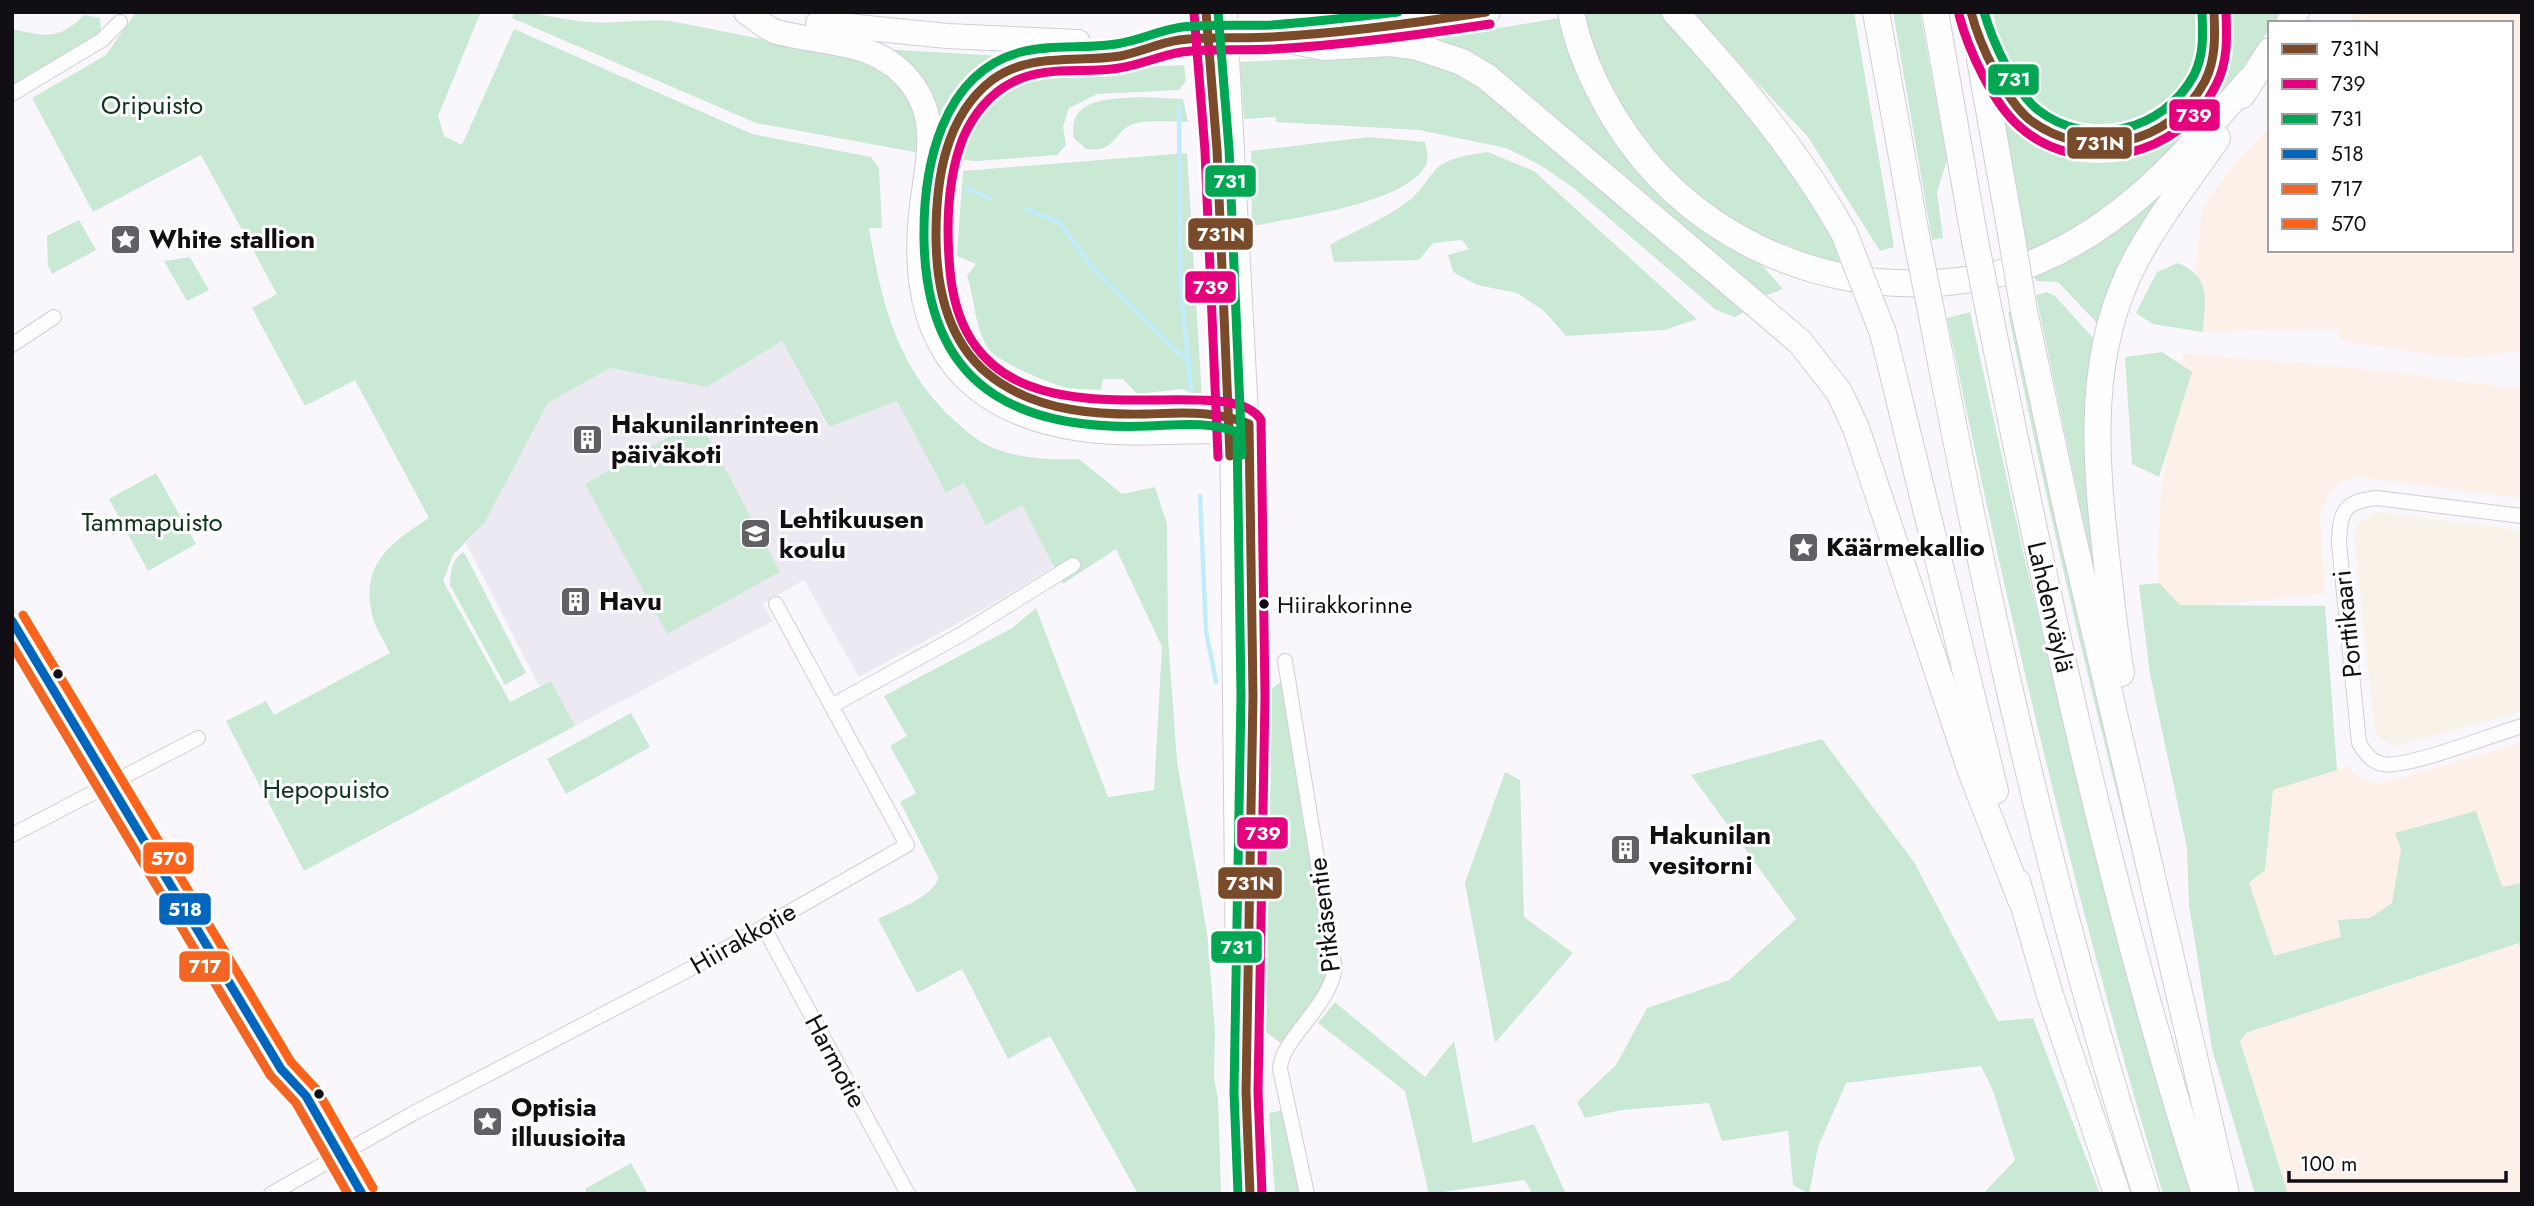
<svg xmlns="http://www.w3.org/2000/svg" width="2534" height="1206" font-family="Jost,sans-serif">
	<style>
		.commercial { fill: #fcf0e9 }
		.industrial { fill: #f8f2e8 }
		.built { fill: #ede9f3 }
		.green { fill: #c9e9d5 }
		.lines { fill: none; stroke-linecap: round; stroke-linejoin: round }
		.stream { stroke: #c2ecfb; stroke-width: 4.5 }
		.minor-casing { stroke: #d0ced3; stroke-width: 16 }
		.secondary-casing { stroke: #d0ced3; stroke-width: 21 }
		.trunk-casing { stroke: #d0ced3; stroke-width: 26 }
		.motorway-casing { stroke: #d0ced3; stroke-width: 28 }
		.minor { stroke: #fefeff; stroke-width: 14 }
		.secondary { stroke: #fefeff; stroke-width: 19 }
		.trunk { stroke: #fefeff; stroke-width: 24 }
		.motorway { stroke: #fefeff; stroke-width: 26 }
		.trunk-bridge-casing { stroke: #d0ced3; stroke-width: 26; stroke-linecap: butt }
		.motorway-bridge-casing { stroke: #d0ced3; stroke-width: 28; stroke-linecap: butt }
		.trunk-bridge { stroke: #fefeff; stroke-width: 24 }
		.motorway-bridge { stroke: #fefeff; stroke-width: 26 }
		.bus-1-casing { stroke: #fff; stroke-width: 14 }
		.bus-2-casing { stroke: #fff; stroke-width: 14 }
		.bus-3-casing { stroke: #fff; stroke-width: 14 }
		.bus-4-casing { stroke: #fff; stroke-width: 14 }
		.bus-5-casing { stroke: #fff; stroke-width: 14 }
		.bus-6-casing { stroke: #fff; stroke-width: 14 }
		.bus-1 { stroke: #7a4b2a; stroke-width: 9 }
		.bus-2 { stroke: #e5007d; stroke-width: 9 }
		.bus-3 { stroke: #00a651; stroke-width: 9 }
		.bus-4 { stroke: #0065bd; stroke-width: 9 }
		.bus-5 { stroke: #f26522; stroke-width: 9 }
		.bus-6 { stroke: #ff6319; stroke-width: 9 }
		.bus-dot { fill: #110e14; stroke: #fff; stroke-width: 2.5 }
		.labels { text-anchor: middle; stroke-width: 6; stroke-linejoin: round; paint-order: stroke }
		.bus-label { font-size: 24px; fill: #110e14; stroke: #fff; text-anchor: start }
		.park-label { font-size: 26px; fill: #11351f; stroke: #fff }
		.poi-label { font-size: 26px; font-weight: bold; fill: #110e14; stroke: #fff; text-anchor: start }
		.street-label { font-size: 26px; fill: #110e14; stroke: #fff }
		.line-badge { stroke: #fff; stroke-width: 2.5 }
		.badge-label { font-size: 19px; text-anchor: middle; font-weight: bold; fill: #fff }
	</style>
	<rect width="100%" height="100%" fill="#f9f7fc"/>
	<g class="commercial">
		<path d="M2356 12H2522V351L2456 358 2340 341V329L2189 332 2202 209 2236 162 2270 127V250H2511V23H2351Z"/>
		<path d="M2183 353 2373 370 2522 389V498L2357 477 2343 481 2330 491 2320 517 2325 594 2160 610 2157 566 2161 494Z"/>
		<path d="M2522 743V883L2248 965 2191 815 2349 766 2356 776 2380 784Z"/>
		<path d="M2522 942V1194H2287L2239 1036Z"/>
	</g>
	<path class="industrial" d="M2377 512 2522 531V712L2395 746 2379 738 2374 725 2354 535 2359 523Z"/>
	<path class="built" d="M782 341 828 427 897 401 946 493 964 483 1022 505 1054 566 993 604 859 677 804 580 763 604 773 621 575 726 551 681 539 686 466 543 485 522 548 403 610 368 707 387Z"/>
	<g class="green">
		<path d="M136 12H476L480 14 438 116 444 136 462 145 514 29 752 134 871 157 879 168 882 228H869C882 304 896 367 955 421 967 432 984 446 999 450 1026 459 1051 460 1079 459L1122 494 1155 487 1167 524 1168 638 1177 761 1207 932 1215 1030 1214 1078 1218 1099 1221 1194H1138L1050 1036 1008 1059 962 969 917 993 878 919C894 910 935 897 938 877L900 802 916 793 890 746 907 736 884 696 1012 628 1036 608 1108 797 1154 790 1162 647 1116 549 1063 584 1022 505 986 525 964 483 946 493 897 401 829 427 782 341 707 387 610 368 548 403 485 522 453 555 443 581 510 702 551 681 575 726 304 871 226 721 266 701 274 715 390 653C385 642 376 630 373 618 359 565 389 544 429 518L355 380 305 406 252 308 277 294 201 155 93 212 32 98 106 55Z"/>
		<path d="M515 12C540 12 564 21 590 22 619 24 647 18 676 22L863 59 893 77 912 102 920 153 756 123 512 18Z"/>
		<path d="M1596 12H1854L1894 247 1880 251 1808 137 1697 19 1728 80 1809 192 1848 270 1664 196 1704 230 1759 262 1783 289 1765 296 1433 39Z"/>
		<path d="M1893 12H1920L1947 160 1937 192 1943 238 1932 240Z"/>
		<path d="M1993 12H2203C2203 41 2202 70 2184 95 2165 122 2115 139 2083 134 2062 131 2025 102 2015 84 2002 63 1998 36 1993 12Z"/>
		<path d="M2223 12H2281L2273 23H2270V28L2219 102 2120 205 2025 254 1996 96 2094 157 2133 153 2168 137Z"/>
		<path d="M84 15 100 18 101 33 12 89V29C45 36 59 41 84 15Z"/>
		<path d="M882 49 1018 57 941 138Z"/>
		<path d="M1387 55 1434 62 1488 90 1749 309 1735 317 1716 310 1575 189 1540 165 1506 148 1419 130 1276 122V117L1244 119 1240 62Z"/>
		<path d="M1184 65 1186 81 1179 90 1097 94 1069 108 1063 127 1066 145 1057 155 976 161 954 159C979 44 1095 71 1184 65Z"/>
		<path d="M1143 97 1183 99 1188 122C1172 122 1153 120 1137 123 1112 128 1119 154 1086 149L1074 138C1067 96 1113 99 1143 97Z"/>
		<path d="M1369 137 1425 142C1427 151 1430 160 1424 168 1402 204 1293 218 1252 226L1251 151Z"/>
		<path d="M1488 152 1534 171 1697 319 1664 330 1566 336 1544 311 1517 293 1477 285 1453 272 1448 255 1469 249 1462 240 1433 243 1419 260 1334 262 1330 245C1356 230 1383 220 1407 202 1420 193 1426 180 1436 169 1450 156 1471 155 1488 152Z"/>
		<path d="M1187 153 1202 398 1182 389 1137 394 1123 379H1103L1101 390C1089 389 1075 390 1064 387 1048 383 996 361 988 348 974 325 975 300 967 276L976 264 957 256 963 171Z"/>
		<path d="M2177 180 2099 325 2058 282 2036 281 2034 275 2116 230Z"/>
		<path d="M79 220 96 250 52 274 48 266 47 236Z"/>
		<path d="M190 257 209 290 187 301 164 261Z"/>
		<path d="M2178 263C2212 277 2205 301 2203 332L2153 324 2136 313 2157 272Z"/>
		<path d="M2047 292 2055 296 2094 339 2087 426 2102 610 2036 295Z"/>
		<path d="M1970 312 2026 565 2091 835 2195 1194H2163C2076 906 2008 613 1947 318Z"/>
		<path d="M2008 312H2016L2147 910C2095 712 2048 513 2008 312Z"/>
		<path d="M2162 352 2192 372 2159 477 2132 464 2125 357Z"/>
		<path d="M699 420 780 572 667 634 585 484Z"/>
		<path d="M156 473 196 544 148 571 109 499Z"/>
		<path d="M464 552 526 673 505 685 450 585C451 571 451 559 464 552Z"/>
		<path d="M2159 583 2180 605 2325 606 2337 770 2273 790 2265 870 2249 883 2274 956 2341 937 2338 920 2370 918 2392 903 2401 850 2395 833 2476 811 2502 887 2522 883V955L2519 943 2246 1033 2240 1041 2288 1194H2255L2212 1049 2189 905 2187 848 2150 674 2139 585Z"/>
		<path d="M1283 680 1328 968 1322 993 1282 1044 1259 1027 1270 690Z"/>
		<path d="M631 713 650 747 566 794 547 759Z"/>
		<path d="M1822 739 1914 862 1998 1021 2033 1018 2100 1194H1983L2015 1160 1993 1091 1981 1066 1846 1083 1818 1147 1809 1194 1793 1185 1788 1131 1722 1141 1709 1103 1622 1110 1585 1118 1577 1102 1616 1065 1647 1008 1729 980 1796 919 1691 775Z"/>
		<path d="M1505 772 1520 780 1524 917 1573 953 1495 1043 1465 883Z"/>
		<path d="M1335 1002 1425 1077 1454 1041 1473 1143 1534 1124 1566 1194H1532L1525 1180 1429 1194 1405 1091 1318 1023Z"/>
		<path d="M1284 1110 1305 1194H1275L1269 1113Z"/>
		<path d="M631 1163 648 1194H587L585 1189Z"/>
	</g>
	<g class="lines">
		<g class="stream">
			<path d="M1179 107 1180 279 1191 390"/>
			<path d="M966 188 991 199"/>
			<path d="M1026 209 1060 223 1092 267 1186 360"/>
			<path d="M1200 496 1206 631 1216 682"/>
		</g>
		<defs>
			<g id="minor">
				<path d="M12 94 102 40 120 22"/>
				<path d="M12 345 54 317"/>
				<path d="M2522 516 2376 498C2343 502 2340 512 2339 543L2359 743C2365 753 2370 761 2383 764 2406 769 2494 734 2522 726"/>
				<path d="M1285 661 1335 969C1327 1010 1281 1039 1280 1069L1307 1194"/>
				<path d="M833 705 962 634 1073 565"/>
				<path d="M12 835 198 738"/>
				<path d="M764 928 908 1194"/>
				<path d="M271 1194 412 1114 688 970 907 845 776 604"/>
			</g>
			<g id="secondary">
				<path d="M1206 12 1217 150 1230 458 1235 934"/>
				<path d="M1227 12 1249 424 1253 696 1246 1092 1250 1194"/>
				<path d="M12 621 355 1194"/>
			</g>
			<g id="trunk">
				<path d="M746 12C756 19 767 29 777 32 825 45 879 39 912 84 940 121 927 164 922 206 907 329 953 410 1081 429 1128 436 1181 430 1229 431L1249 424"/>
				<path d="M818 23 947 36 1078 42"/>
				<path d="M1288 36 1488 12"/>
				<path d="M942 172C953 105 987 63 1058 57 1078 56 1098 59 1118 57 1135 54 1153 47 1170 42"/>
				<path d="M936 246C938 379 1021 412 1139 414 1178 415 1213 407 1249 424"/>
			</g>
			<g id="motorway">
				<path d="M1571 12C1578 50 1595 86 1615 119 1686 234 1815 294 1948 282 1980 279 2011 273 2040 260 2130 221 2187 151 2250 80"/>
				<path d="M1675 12C1739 82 1797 150 1844 233"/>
				<path d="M1876 12 1918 246"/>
				<path d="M1935 12 1975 241"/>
				<path d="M1973 20C1989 55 2001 97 2032 121 2111 184 2236 112 2214 12"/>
				<path d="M2289 23 2296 12"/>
				<path d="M1274 37 1324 47 1390 43 1414 46 1462 62 1487 77 1800 342 1839 392 1856 428 1971 771 2021 900"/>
				<path d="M1980 59 2011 233"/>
				<path d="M2242 95 2270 51"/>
				<path d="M2024 311 2069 521 2226 1194"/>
				<path d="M1991 321C2050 614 2113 909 2205 1194"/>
				<path d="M1935 331C1990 621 2056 912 2146 1194"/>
				<path d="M1883 333 1995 791"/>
				<path d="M2121 673C2115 640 2112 606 2108 573 2097 475 2085 373 2126 280 2148 230 2186 184 2217 138"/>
				<path d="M2017 882 2050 995 2117 1194"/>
			</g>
		</defs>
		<use href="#minor" class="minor-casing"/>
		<use href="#secondary" class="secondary-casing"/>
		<use href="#trunk" class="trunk-casing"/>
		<use href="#motorway" class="motorway-casing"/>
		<use href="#minor" class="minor"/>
		<use href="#secondary" class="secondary"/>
		<use href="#trunk" class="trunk"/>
		<use href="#motorway" class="motorway"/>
		<defs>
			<path id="trunk-bridge" d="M1170 42 1274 37"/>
			<g id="motorway-bridge">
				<path d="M1844 233 1883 333"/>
				<path d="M2011 233 2024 311"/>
				<path d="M1975 241 1991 321"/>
				<path d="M1918 246 1935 331"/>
			</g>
		</defs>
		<use href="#trunk-bridge" class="trunk-bridge-casing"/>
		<use href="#motorway-bridge" class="motorway-bridge-casing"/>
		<use href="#trunk-bridge" class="trunk-bridge"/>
		<use href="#motorway-bridge" class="motorway-bridge"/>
		<defs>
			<g id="bus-1">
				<path d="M1206 12 1217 150 1230 456"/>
				<path d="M1971 12C1979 43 2005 100 2030 120 2087 163 2171 145 2205 81 2216 59 2215 36 2214 12"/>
				<path d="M1250 1194 1246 1092 1253 696 1249 424C1215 410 1182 413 1146 414 1097 415 1044 411 1002 384 950 352 936 293 936 235 936 180 945 116 992 80 1030 52 1077 63 1120 56 1140 52 1159 43 1179 40 1210 36 1241 39 1272 37 1344 33 1416 23 1486 12"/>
			</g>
			<g id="bus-2">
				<path d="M1194 13 1205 151 1218 457"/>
				<path d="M1959 15C1968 49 1993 104 2020 127 2080 180 2181 157 2216 85 2228 62 2227 38 2226 12"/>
				<path d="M1262 1194 1258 1092 1265 696 1261 420C1225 360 969 474 950 271 946 227 947 179 963 138 973 115 990 93 1013 82 1045 65 1085 74 1119 68 1141 65 1161 55 1182 52 1213 48 1244 51 1274 49 1347 45 1418 35 1490 24"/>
			</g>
			<g id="bus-3">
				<path d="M1218 12 1229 149 1242 455"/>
				<path d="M1984 12C1992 40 2015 92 2038 110 2088 149 2163 132 2194 75 2204 55 2203 34 2202 13"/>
				<path d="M1238 1194 1234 1092 1241 696 1237 432C1208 421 1178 425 1148 426 1097 428 1039 423 995 395 940 360 925 299 924 239 923 168 941 73 1021 52 1052 44 1085 49 1116 44 1139 41 1159 30 1182 27 1212 24 1242 26 1272 25 1314 22 1356 17 1398 12"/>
			</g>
			<path id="bus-4" d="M12 621 281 1069 306 1096 362 1194"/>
			<path id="bus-5" d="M12 645 270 1075 296 1103 348 1194"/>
			<path id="bus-6" d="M23 615 291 1062 317 1090 373 1188"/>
		</defs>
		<use href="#bus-1" class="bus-1-casing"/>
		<use href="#bus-2" class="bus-2-casing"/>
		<use href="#bus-3" class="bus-3-casing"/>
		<use href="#bus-4" class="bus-4-casing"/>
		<use href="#bus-5" class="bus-5-casing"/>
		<use href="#bus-6" class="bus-6-casing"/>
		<use href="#bus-1" class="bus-1"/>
		<use href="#bus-2" class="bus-2"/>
		<use href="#bus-3" class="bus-3"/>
		<use href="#bus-4" class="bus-4"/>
		<use href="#bus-5" class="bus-5"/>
		<use href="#bus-6" class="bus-6"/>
	</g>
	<defs>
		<symbol id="sight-square" viewBox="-11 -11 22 22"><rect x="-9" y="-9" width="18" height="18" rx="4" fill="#626065" stroke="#fff"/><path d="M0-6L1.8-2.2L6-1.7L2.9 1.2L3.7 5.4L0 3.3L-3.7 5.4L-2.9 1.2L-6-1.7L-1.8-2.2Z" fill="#fff"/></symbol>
		<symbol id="building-square" viewBox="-11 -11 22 22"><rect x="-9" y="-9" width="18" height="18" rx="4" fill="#626065" stroke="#fff"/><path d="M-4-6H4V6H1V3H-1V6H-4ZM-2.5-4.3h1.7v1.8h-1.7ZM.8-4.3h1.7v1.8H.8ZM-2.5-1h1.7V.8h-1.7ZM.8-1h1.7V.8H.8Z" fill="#fff"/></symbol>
		<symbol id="school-square" viewBox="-11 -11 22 22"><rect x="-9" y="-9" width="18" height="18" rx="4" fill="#626065" stroke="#fff"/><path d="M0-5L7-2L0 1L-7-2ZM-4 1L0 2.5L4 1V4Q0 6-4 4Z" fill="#fff"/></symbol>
	</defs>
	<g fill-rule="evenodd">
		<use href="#sight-square" x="108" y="222" width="35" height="35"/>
		<use href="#building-square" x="570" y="422" width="35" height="35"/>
		<use href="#school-square" x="738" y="516" width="35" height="35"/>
		<use href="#sight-square" x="1786" y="530" width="35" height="35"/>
		<use href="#building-square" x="558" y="584" width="35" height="35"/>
		<use href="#building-square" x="1608" y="832" width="35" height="35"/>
		<use href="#sight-square" x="470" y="1104" width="35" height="35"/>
	</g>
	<g class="bus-dot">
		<circle cx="1264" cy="604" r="6"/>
		<circle cx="58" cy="674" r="6"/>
		<circle cx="319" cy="1094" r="6"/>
	</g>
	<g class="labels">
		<g class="bus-label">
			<text x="1277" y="613">Hiirakkorinne</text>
		</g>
		<g class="park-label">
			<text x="152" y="114">Oripuisto</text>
			<text x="152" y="531">Tammapuisto</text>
			<text x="326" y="798">Hepopuisto</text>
		</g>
		<g class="poi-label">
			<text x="149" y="248">White stallion</text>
			<text x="611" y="433">Hakunilanrinteen<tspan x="611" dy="30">päiväkoti</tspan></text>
			<text x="779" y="528">Lehtikuusen<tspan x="779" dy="30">koulu</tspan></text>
			<text x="1826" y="556">Käärmekallio</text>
			<text x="599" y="610">Havu</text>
			<text x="1649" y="844">Hakunilan<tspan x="1649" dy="30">vesitorni</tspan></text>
			<text x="511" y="1116">Optisia<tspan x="511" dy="30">illuusioita</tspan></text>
		</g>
		<g class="street-label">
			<text transform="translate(2051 607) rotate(77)" y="9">Lahdenväylä</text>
			<text transform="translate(2347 624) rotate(-96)" y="9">Porttikaari</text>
			<text transform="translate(1324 915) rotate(-97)" y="9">Pitkäsentie</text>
			<text transform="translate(743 938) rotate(-30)" y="9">Hiirakkotie</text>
			<text transform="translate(836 1061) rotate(62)" y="9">Harmotie</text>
		</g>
	</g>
	<g class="line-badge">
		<rect x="1987" y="63" width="53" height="33" rx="7" fill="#00a651"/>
		<rect x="2168" y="98" width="53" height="34" rx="7" fill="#e5007d"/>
		<rect x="2066" y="126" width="67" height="34" rx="7" fill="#7a4b2a"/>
		<rect x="1204" y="164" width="53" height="34" rx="7" fill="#00a651"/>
		<rect x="1187" y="217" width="67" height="34" rx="7" fill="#7a4b2a"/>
		<rect x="1184" y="270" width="53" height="34" rx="7" fill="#e5007d"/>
		<rect x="1236" y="816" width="53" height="34" rx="7" fill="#e5007d"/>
		<rect x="142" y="841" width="53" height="34" rx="7" fill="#ff6319"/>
		<rect x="1217" y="866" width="66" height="34" rx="7" fill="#7a4b2a"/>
		<rect x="158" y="892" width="54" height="34" rx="7" fill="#0065bd"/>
		<rect x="1210" y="930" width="53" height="34" rx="7" fill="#00a651"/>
		<rect x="178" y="950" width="53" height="33" rx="7" fill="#f26522"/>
	</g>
	<g class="badge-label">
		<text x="2014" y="86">731</text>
		<text x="2194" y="122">739</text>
		<text x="2100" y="150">731N</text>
		<text x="1230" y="188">731</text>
		<text x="1221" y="241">731N</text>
		<text x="1211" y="294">739</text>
		<text x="1263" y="840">739</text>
		<text x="169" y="865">570</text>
		<text x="1250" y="890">731N</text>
		<text x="185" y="916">518</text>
		<text x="1237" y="954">731</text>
		<text x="205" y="973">717</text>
	</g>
	<rect width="2534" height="1206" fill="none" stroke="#110e14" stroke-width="28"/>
	<rect x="2268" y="21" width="245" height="231" fill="#ffffff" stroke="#a09fa1" stroke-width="2"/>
	<rect x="2282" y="44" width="35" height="10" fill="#7a4b2a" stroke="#a09fa1" stroke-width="2"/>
	<text x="2331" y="56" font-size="21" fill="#110e14">731N</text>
	<rect x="2282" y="79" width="35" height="10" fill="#e5007d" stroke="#a09fa1" stroke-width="2"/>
	<text x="2331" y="91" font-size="21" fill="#110e14">739</text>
	<rect x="2282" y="114" width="35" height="10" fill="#00a651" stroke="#a09fa1" stroke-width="2"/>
	<text x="2331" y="126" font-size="21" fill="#110e14">731</text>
	<rect x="2282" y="149" width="35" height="10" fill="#0065bd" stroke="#a09fa1" stroke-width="2"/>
	<text x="2331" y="161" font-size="21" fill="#110e14">518</text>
	<rect x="2282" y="184" width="35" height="10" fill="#f26522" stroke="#a09fa1" stroke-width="2"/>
	<text x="2331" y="196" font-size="21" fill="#110e14">717</text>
	<rect x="2282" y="219" width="35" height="10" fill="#ff6319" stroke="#a09fa1" stroke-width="2"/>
	<text x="2331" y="231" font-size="21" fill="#110e14">570</text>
	<path d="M2289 1171v10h217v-10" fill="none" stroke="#110e14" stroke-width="3.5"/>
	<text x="2300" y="1171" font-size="21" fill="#110e14" stroke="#ffffff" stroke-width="5" paint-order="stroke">100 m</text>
</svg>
